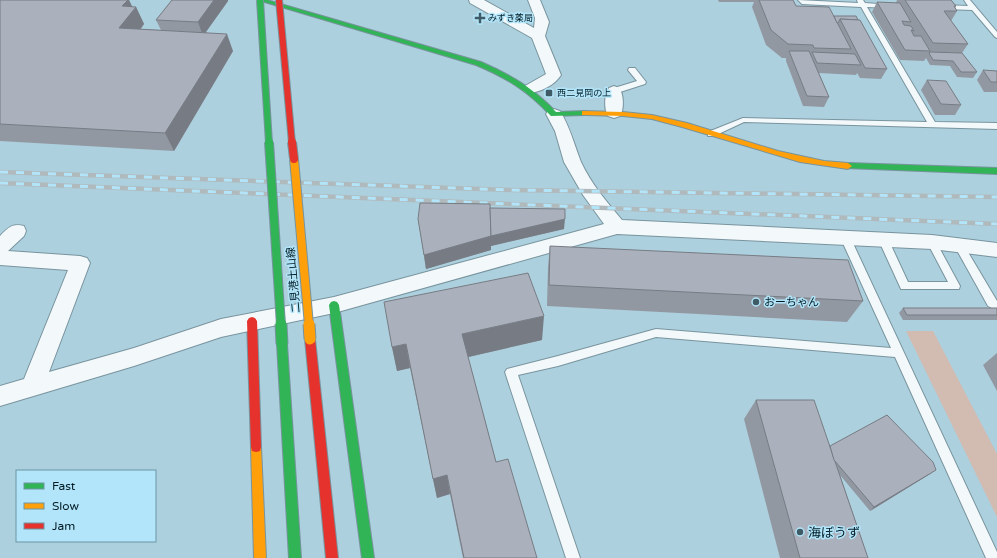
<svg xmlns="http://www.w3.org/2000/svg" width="997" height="558" font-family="'Varela Round','Noto Sans JP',sans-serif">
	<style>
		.green { fill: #d2bbb0 }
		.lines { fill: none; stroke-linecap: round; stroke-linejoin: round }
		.lane-casing { stroke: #78949e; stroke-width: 2 }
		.street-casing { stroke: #78949e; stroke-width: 2 }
		.fast-casing { stroke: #78949e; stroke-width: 2 }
		.slow-casing { stroke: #78949e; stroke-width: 2 }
		.jam-casing { stroke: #78949e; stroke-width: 2 }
		.lane { fill: #f3f8fa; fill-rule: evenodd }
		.street { fill: #f3f8fa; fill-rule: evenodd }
		.fast { fill: #30b455; fill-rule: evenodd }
		.slow { fill: #ff9f0a; fill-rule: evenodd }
		.jam { fill: #e5322d; fill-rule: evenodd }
		.rail-casing { stroke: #b0babd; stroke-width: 4.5 }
		.rail { stroke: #b2e5f9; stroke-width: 3; stroke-dasharray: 8; stroke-linecap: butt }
		.fast-bridge-far2-casing { stroke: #78949e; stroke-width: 8; stroke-linecap: butt }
		.fast-bridge-far1-casing { stroke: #78949e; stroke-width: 10; stroke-linecap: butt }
		.fast-bridge-casing { stroke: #78949e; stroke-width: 13; stroke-linecap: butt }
		.slow-bridge-far1-casing { stroke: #78949e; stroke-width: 10; stroke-linecap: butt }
		.slow-bridge-casing { stroke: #78949e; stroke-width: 13; stroke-linecap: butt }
		.jam-bridge-far1-casing { stroke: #78949e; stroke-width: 8; stroke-linecap: butt }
		.jam-bridge-casing { stroke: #78949e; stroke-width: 10; stroke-linecap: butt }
		.fast-bridge-far2 { stroke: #30b455; stroke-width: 6 }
		.fast-bridge-far1 { stroke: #30b455; stroke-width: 8 }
		.fast-bridge { stroke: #30b455; stroke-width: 11 }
		.slow-bridge-far1 { stroke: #ff9f0a; stroke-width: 8 }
		.slow-bridge { stroke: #ff9f0a; stroke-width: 11 }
		.jam-bridge-far1 { stroke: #e5322d; stroke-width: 6 }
		.jam-bridge { stroke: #e5322d; stroke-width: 8 }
		.wall { fill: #9298a2 }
		.shaded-wall { fill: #777c84 }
		.building { fill: #aab1bc; stroke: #777c84 }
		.poi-dot { fill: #3e5b66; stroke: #b2e5f9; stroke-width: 1.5 }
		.labels { text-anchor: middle; stroke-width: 3; stroke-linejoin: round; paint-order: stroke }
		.far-poi-label { font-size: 9px; fill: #021c25; stroke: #b2e5f9; text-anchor: start }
		.street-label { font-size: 11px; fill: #021c25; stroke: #b2e5f9 }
		.poi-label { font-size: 11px; fill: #021c25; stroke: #b2e5f9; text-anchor: start }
		.near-poi-label { font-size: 13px; fill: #021c25; stroke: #b2e5f9; text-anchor: start }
	</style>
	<rect width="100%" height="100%" fill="#add0de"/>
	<path class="green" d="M906 331H933L997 454V517Z"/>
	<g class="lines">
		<defs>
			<g id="lane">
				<path d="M798 0 858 3 857 0H863L865 3 891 5 892 6 889 8 867 7 935 122 997 123V129L744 122 714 136H708V132L743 118 927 122 861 7 802 4Z"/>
				<path d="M964 0H970L997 32V38L995 37 972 10 943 9 940 7 943 5 968 6Z"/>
				<path d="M629 68H635L646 82 645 84 617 93H611V89L637 81 628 70Z"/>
				<path d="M846 235 851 239 997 552V558H986L895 357 656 337 558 366 518 375 580 558H566L505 372 507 369 558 356 656 329 891 348 841 239Z"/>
				<path d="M884 237 889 241 908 282H948L927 242 932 238 935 240 960 286 959 289H901L879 241Z"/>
				<path d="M959 241 962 242 997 301V311L988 306 954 245Z"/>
			</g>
			<g id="street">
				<path d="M469 0H484L534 28 535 18 528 0H540L549 22 545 36 561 75C555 85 537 95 525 92L522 89 525 86 546 74 532 38 470 3Z"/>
				<path d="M614 86 619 88C624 94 624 110 620 116L614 118 608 116C604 110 604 94 609 88Z"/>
				<path d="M554 109 560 111C570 127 574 144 581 162 591 184 607 202 622 220L932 235 997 243V257L932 249 617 234 334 313 221 337 134 366 0 406V386L24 379 68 270 0 265V236C8 228 12 223 24 226L26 231 24 236 8 251 80 256 87 258 90 263 49 372 134 348 221 319 334 297 604 224 583 195 564 162 555 131 546 114 548 111Z"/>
			</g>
			<g id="fast">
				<path d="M258 0H267L481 62C511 75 533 88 556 112L585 111 589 113 585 115 551 116C528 91 507 78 476 65Z"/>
				<path d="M848 163 997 168V174L845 168 844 166Z"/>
				<path d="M334 301 337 302 339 305 374 558H362L329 305 331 302Z"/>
				<path d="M282 340 285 341 287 344 301 558H289L277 344 279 341Z"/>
			</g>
			<g id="slow">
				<path d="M582 111 623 112 652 115 687 123 778 151 824 161 848 163 852 166 848 169 800 162 682 127 652 119 623 116 585 115H582Z"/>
				<path d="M256 442 260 443 261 447 266 558H254L251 447 252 443Z"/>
			</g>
			<g id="jam">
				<path d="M252 317 255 318 257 321 261 447 260 451 256 452 252 451 251 447 247 321 249 318Z"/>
				<path d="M310 335 313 336 315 339 338 558H326L305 339 307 336Z"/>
			</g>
		</defs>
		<use href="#lane" class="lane-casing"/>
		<use href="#street" class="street-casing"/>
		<use href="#fast" class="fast-casing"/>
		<use href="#slow" class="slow-casing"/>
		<use href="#jam" class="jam-casing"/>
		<use href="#lane" class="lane"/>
		<use href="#street" class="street"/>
		<use href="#fast" class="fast"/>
		<use href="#slow" class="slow"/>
		<use href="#jam" class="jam"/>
		<defs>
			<g id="rail">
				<path d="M0 172 510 190 997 197"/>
				<path d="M0 183 997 224"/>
			</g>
		</defs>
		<use href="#rail" class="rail-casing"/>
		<use href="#rail" class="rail"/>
		<defs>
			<path id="fast-bridge-far2" d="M260 0 269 143"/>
			<path id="fast-bridge-far1" d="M269 142 281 325"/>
			<path id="fast-bridge" d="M281 324 282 344"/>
			<path id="slow-bridge-far1" d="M294 159 309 325"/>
			<path id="slow-bridge" d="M309 324 310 339"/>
			<path id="jam-bridge-far1" d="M279 0 292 143"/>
			<path id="jam-bridge" d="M292 142 294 159"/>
		</defs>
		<use href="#fast-bridge-far2" class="fast-bridge-far2-casing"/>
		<use href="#fast-bridge-far1" class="fast-bridge-far1-casing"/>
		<use href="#fast-bridge" class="fast-bridge-casing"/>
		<use href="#slow-bridge-far1" class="slow-bridge-far1-casing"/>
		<use href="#slow-bridge" class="slow-bridge-casing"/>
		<use href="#jam-bridge-far1" class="jam-bridge-far1-casing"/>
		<use href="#jam-bridge" class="jam-bridge-casing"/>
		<use href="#fast-bridge-far2" class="fast-bridge-far2"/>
		<use href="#fast-bridge-far1" class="fast-bridge-far1"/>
		<use href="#fast-bridge" class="fast-bridge"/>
		<use href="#slow-bridge-far1" class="slow-bridge-far1"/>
		<use href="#slow-bridge" class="slow-bridge"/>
		<use href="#jam-bridge-far1" class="jam-bridge-far1"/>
		<use href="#jam-bridge" class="jam-bridge"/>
	</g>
	<g class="wall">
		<path d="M0 0H129L132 7H136L144 24 141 29 161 30 156 20 172 0H228V1L206 32 233 51 174 151 0 141Z"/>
		<path d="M718 0H793L796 6 834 16H856L887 69 881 79 860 78 857 73 856 75 819 73 829 97 824 107 803 106 786 61V58H782L766 45 752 7 754 2H719Z"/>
		<path d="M897 0H951L956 6 955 8 957 11 951 21 968 44 962 53 977 72 973 78 957 77 950 66 930 65 926 58 924 61 900 60 872 12 877 2 896 3Z"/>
		<path d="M983 70 997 71V92H984L977 80Z"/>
		<path d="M927 80 961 105 955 115H935L921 90Z"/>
		<path d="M490 208 564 229 491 246V231V250L426 269 418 219Z"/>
		<path d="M550 246 863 301 847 322 547 306 548 267Z"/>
		<path d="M903 308H997V320H903L899 313Z"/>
		<path d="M542 340 468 357 496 462 537 558H463L450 494 437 498 410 368 397 371 392 347Z"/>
		<path d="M997 353V391L983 365Z"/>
		<path d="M756 400 830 446 930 474 870 511 840 475 868 558H780L744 419Z"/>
	</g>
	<g class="shaded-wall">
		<path d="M128 0H129L134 10 136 7 144 24 127 45 119 28 122 6Z"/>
		<path d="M214 0H228V1L203 36 198 22Z"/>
		<path d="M227 34 233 51 174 151 165 133Z"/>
		<path d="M565 219 564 229 491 246V236Z"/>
		<path d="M491 236V250L426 269 424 255Z"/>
		<path d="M544 316 542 340 464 358 462 334Z"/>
		<path d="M406 344 410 368 397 371 392 347Z"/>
		<path d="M936 470 930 474 870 511 874 507Z"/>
		<path d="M447 475 450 494 437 498 433 479Z"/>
	</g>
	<g class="building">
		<path d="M0 0H128L122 6 136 7 119 28 227 34 165 133 0 124Z"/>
		<path d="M172 0H214L198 22 156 20Z"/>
		<path d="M759 0H793L796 6 829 7 851 49 814 48 813 45 788 44 771 30Z"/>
		<path d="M905 0H951L956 6H954L957 11H944L968 44 933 43Z"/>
		<path d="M877 2 900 3 911 22 902 21 904 25 911 26 914 31 911 30 914 36H921L930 51 905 50Z"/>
		<path d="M834 16H856L858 20 840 19 838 23H837Z"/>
		<path d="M840 19 860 20 887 69 865 68Z"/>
		<path d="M789 51H809L829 97 807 96Z"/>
		<path d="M812 52 855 54 861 65 817 63Z"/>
		<path d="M930 52 962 53 977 72H961L953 61 933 60 929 53Z"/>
		<path d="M983 70 997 71V82H991Z"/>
		<path d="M927 80 946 81 961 105 941 104Z"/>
		<path d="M420 203 490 204 491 236 424 255 418 219Z"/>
		<path d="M490 208 565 209V219L491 236Z"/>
		<path d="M550 246 848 260 863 301 549 285Z"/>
		<path d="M528 273 544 316 462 334 496 462 508 459 537 558H464L447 475 433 479 406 344 392 347 384 302Z"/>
		<path d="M903 308H997V315H907Z"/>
		<path d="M756 400H814L868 558H800Z"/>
		<path d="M887 415 933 462 936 470 874 507 834 460 830 446Z"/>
	</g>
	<g class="poi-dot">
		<path d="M478 12h4v4h4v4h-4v4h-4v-4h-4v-4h4z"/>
		<rect x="545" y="89" width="8" height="8" rx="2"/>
		<circle cx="756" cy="302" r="4"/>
		<circle cx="800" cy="532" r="4"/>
	</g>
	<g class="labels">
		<g class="far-poi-label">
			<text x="488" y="21">みずき薬局</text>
			<text x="557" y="96">西二見岡の上</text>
		</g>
		<g class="street-label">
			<text transform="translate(293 280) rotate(-95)" y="4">二見港土山線</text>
		</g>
		<g class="poi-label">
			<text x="764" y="306">おーちゃん</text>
		</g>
		<g class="near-poi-label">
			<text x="808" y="537">海ぼうず</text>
		</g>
	</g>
	<rect x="16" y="470" width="140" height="72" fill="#b2e5f9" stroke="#6c95a4"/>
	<rect x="24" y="483" width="20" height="6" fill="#30b455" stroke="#6c95a4"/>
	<text x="52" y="490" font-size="12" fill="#021c25">Fast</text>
	<rect x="24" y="503" width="20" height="6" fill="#ff9f0a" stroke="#6c95a4"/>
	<text x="52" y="510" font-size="12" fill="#021c25">Slow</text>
	<rect x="24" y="523" width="20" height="6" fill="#e5322d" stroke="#6c95a4"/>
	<text x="52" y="530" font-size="12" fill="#021c25">Jam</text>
</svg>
